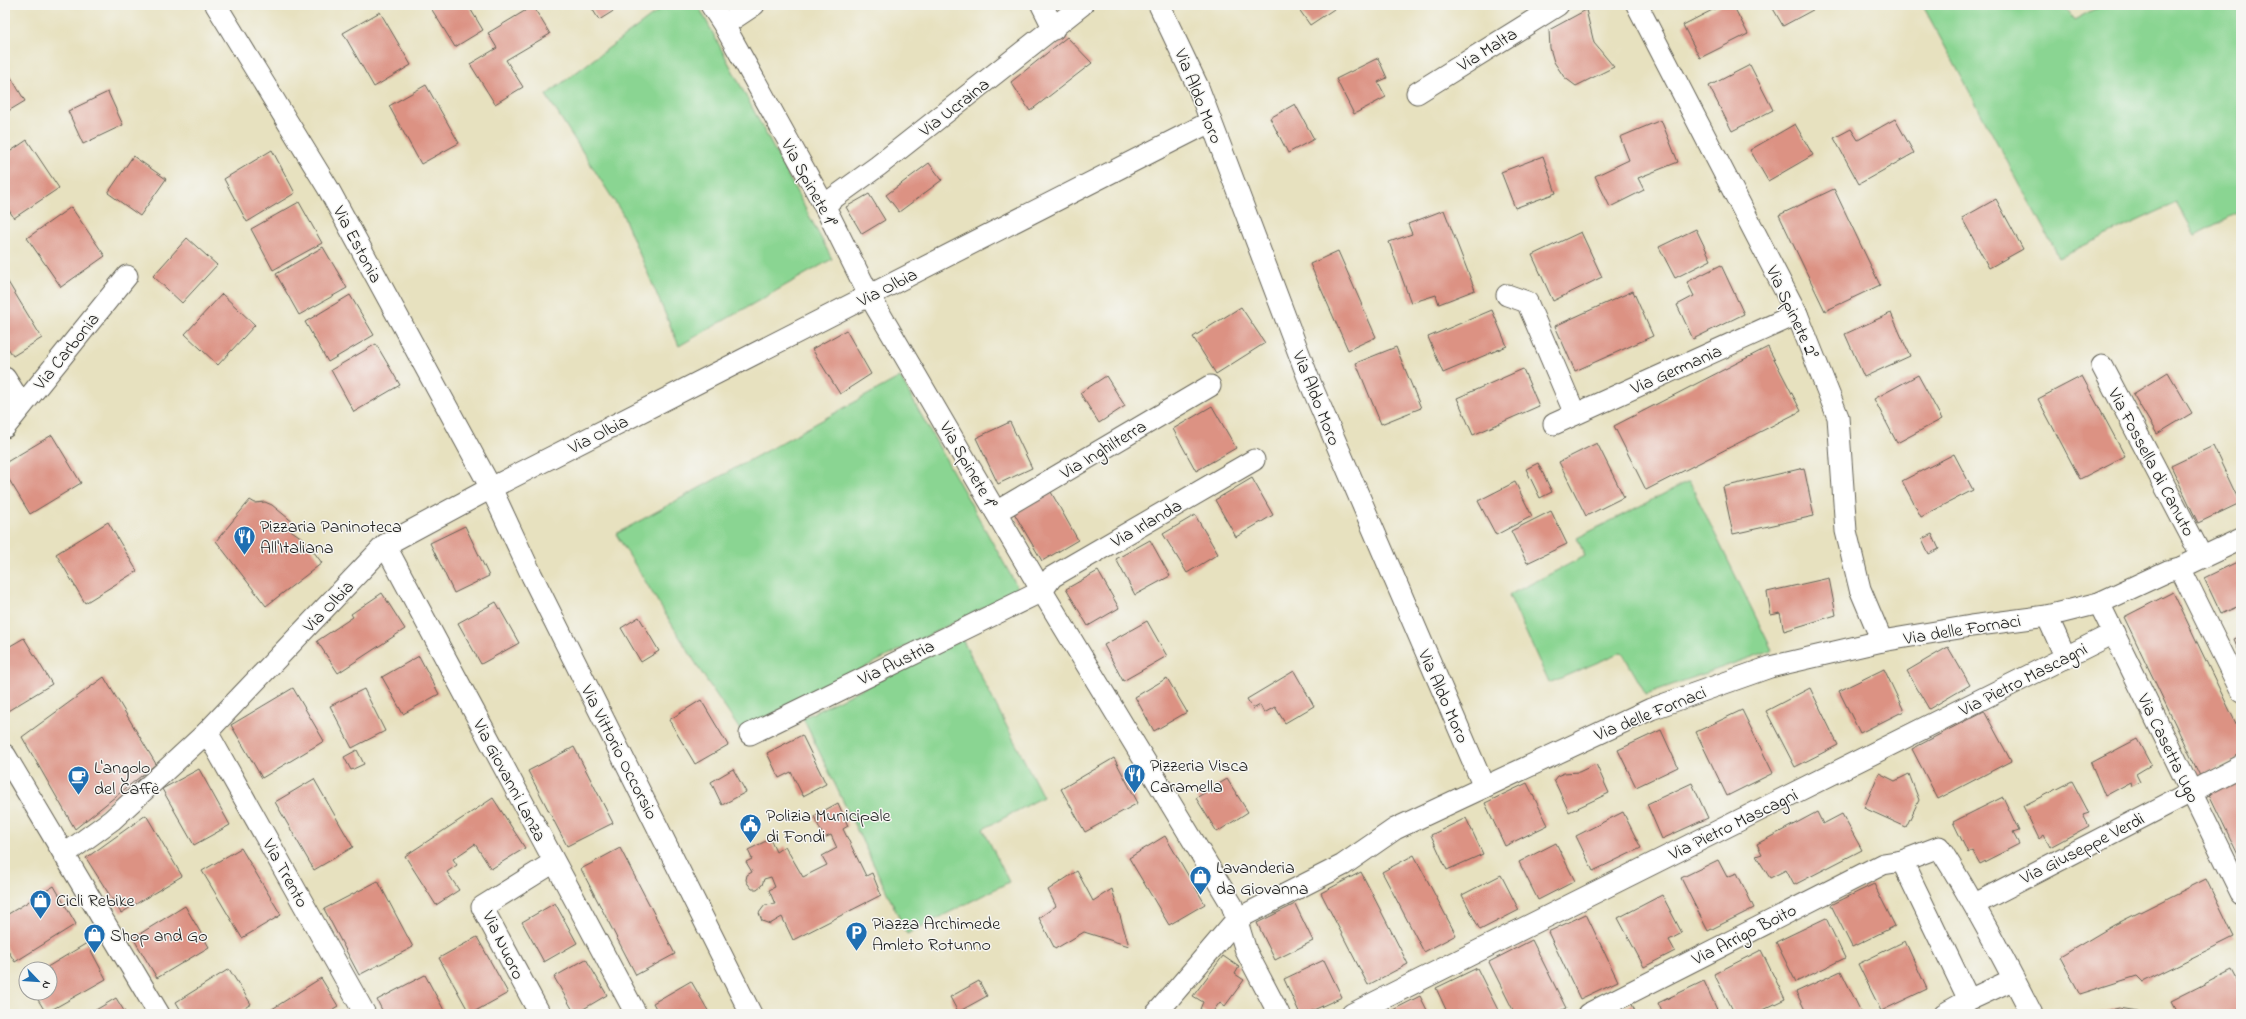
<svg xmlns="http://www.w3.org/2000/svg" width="2246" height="1019" font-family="'Indie Flower',sans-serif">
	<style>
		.green { fill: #8ad592; stroke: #537857 }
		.building { fill: #dc9283 }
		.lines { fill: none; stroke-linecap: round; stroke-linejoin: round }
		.minor-casing { stroke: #636155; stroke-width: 23 }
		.minor { stroke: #fff; stroke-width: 21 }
		.labels { text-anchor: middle; stroke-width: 3; stroke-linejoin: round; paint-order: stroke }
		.street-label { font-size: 18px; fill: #1c1c1c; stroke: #f6f6f2 }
		.poi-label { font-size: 18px; fill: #1c1c1c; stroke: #f6f6f2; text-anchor: start }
	</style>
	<rect width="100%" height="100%" fill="#f6f6f2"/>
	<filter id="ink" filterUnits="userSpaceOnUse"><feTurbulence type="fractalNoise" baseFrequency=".025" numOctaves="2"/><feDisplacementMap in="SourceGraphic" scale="8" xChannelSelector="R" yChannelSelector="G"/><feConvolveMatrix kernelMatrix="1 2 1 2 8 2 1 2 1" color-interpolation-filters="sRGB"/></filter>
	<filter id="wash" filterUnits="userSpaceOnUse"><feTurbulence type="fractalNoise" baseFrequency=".012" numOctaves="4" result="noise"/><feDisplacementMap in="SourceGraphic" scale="16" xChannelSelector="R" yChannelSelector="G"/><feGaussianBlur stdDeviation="0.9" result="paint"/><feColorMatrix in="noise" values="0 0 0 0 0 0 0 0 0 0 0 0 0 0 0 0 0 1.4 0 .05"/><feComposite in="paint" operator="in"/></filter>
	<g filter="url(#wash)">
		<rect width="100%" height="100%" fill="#e7e1bf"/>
		<g class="green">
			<path d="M666 5H698L832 259 679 346 622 213 546 95Z"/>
			<path d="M1924 5H2063L2074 20 2102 5H2241V211L2195 235 2176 203 2059 257 1923 6Z"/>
			<path d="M900 377 1019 590 740 730 703 675 616 534Z"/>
			<path d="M1689 481 1772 650 1646 694 1622 652 1549 683 1509 595 1585 556 1577 538Z"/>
			<path d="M962 639 1043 797 983 829 1009 882 907 934 803 718Z"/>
		</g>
		<g id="blocks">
			<g class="building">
				<path d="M429 5H468L483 30 455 47Z"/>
				<path d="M590 5H623L599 20Z"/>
				<path d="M1296 5H1340L1310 25Z"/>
				<path d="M1722 5H1733L1748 34 1700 58 1683 25Z"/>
				<path d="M1771 5H1822L1783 26Z"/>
				<path d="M533 6 550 34 506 60 523 87 495 104 470 64 497 48 488 33Z"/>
				<path d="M1586 10 1594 43 1614 67 1576 86 1564 77 1554 62 1550 48 1549 30Z"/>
				<path d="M380 12 411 65 374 87 343 33Z"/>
				<path d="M1067 37 1092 63 1030 111 1011 82Z"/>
				<path d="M1378 58 1387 78 1378 82 1386 97 1354 114 1336 79Z"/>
				<path d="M1750 65 1773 110 1732 131 1709 86Z"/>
				<path d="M5 67 25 101 5 113Z"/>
				<path d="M426 85 459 143 421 164 389 106Z"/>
				<path d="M108 92 123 125 83 144 68 111Z"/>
				<path d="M1295 104 1314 139 1288 153 1270 118Z"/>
				<path d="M1895 119 1914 153 1859 184 1834 138 1851 129 1858 140Z"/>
				<path d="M1661 120 1678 162 1638 178 1644 190 1610 207 1595 176 1629 160 1620 137Z"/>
				<path d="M1795 124 1813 155 1768 181 1750 150Z"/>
				<path d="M27 140 59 188 14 218 5 204V155Z"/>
				<path d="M272 150 295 193 247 222 224 179Z"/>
				<path d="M133 156 166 179 140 216 108 193Z"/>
				<path d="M1543 156 1556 193 1515 208 1501 172Z"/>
				<path d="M929 163 942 180 899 212 886 195Z"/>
				<path d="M1834 189 1880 285 1825 311 1779 215Z"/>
				<path d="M869 194 885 220 862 234 846 207Z"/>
				<path d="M1996 199 2023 249 1989 268 1962 218Z"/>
				<path d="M299 202 322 243 273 270 251 229Z"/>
				<path d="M71 207 105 256 61 287 27 238Z"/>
				<path d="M1444 210 1475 290 1439 304 1436 295 1411 303 1389 242 1412 234 1408 224Z"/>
				<path d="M1696 229 1711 260 1675 278 1659 247Z"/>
				<path d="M1581 232 1602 277 1553 301 1532 255Z"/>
				<path d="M187 238 217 265 182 303 153 276Z"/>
				<path d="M323 247 347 288 299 315 276 274Z"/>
				<path d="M1338 251 1376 337 1348 350 1310 264Z"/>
				<path d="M1721 265 1744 314 1693 339 1677 305 1694 296 1687 282Z"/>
				<path d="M5 277 42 338 13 356 5 343Z"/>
				<path d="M1633 291 1653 336 1575 371 1555 326Z"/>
				<path d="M222 294 255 325 218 365 185 334Z"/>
				<path d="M350 295 374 335 328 362 305 322Z"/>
				<path d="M1241 307 1265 343 1216 374 1193 337Z"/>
				<path d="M1492 310 1507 346 1443 373 1428 337Z"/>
				<path d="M1891 313 1910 356 1864 377 1845 334Z"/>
				<path d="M846 330 871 374 840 394 812 349Z"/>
				<path d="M376 344 400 385 354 412 331 370Z"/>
				<path d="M1396 347 1421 408 1381 424 1356 363Z"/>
				<path d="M1768 347 1801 411 1646 490 1614 426Z"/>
				<path d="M1523 369 1539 406 1473 435 1457 398Z"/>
				<path d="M2168 372 2192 413 2157 434 2133 394Z"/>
				<path d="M1918 375 1942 419 1897 443 1874 399Z"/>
				<path d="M1106 376 1125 406 1099 423 1080 393Z"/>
				<path d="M2082 376 2125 456 2080 479 2038 399Z"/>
				<path d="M1212 406 1236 448 1196 471 1173 429Z"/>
				<path d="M1010 422 1032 468 998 484 976 438Z"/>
				<path d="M52 435 81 483 30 514 5 473V463Z"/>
				<path d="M1597 443 1624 497 1586 516 1559 462Z"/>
				<path d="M2213 446 2240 503 2198 523 2171 466Z"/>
				<path d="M1954 454 1973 490 1921 517 1902 481Z"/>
				<path d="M1538 463 1552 492 1540 498 1526 469Z"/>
				<path d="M1804 468 1814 516 1733 534 1723 487Z"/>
				<path d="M1252 478 1273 515 1236 537 1215 500Z"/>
				<path d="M1515 482 1532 516 1496 535 1478 501Z"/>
				<path d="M1051 492 1078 540 1042 561 1014 513Z"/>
				<path d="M250 500 255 503 265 502 272 505 294 523 289 529 305 540 322 563 266 606 216 541Z"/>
				<path d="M1551 511 1567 544 1527 563 1511 531Z"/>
				<path d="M1195 515 1218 554 1187 573 1163 534Z"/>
				<path d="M108 522 137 571 85 603 56 554Z"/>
				<path d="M465 526 489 576 454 593 430 543Z"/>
				<path d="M1932 534 1939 549 1929 554 1922 539Z"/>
				<path d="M1150 540 1170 576 1135 595 1116 559Z"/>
				<path d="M2241 560V605L2221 614 2204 578Z"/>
				<path d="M1098 571 1119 608 1088 626 1066 589Z"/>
				<path d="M1829 578 1836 615 1784 631 1780 613 1771 615 1767 592Z"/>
				<path d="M2173 592 2241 734V757L2200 776 2124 617Z"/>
				<path d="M382 593 405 629 338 673 317 641 353 617 351 614Z"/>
				<path d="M496 602 519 643 481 664 458 623Z"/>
				<path d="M639 617 659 651 641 662 621 628Z"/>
				<path d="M1147 621 1167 656 1123 681 1104 645Z"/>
				<path d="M2241 636V656L2234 639Z"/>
				<path d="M24 638 52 684 6 712 5 649Z"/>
				<path d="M1948 647 1970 685 1929 709 1907 671Z"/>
				<path d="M419 656 439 694 403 714 382 677Z"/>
				<path d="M1884 669 1904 711 1860 733 1839 691Z"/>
				<path d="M1294 671 1314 706 1285 723 1275 707 1264 713 1260 705 1253 709 1247 699Z"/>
				<path d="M104 677 156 764 75 829 22 737Z"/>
				<path d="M1167 678 1187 712 1154 731 1135 697Z"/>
				<path d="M293 688 324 741 262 778 231 725Z"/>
				<path d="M1810 688 1838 745 1795 767 1766 711Z"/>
				<path d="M364 689 385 731 352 748 330 706Z"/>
				<path d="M701 700 728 745 695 764 669 720Z"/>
				<path d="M1742 710 1773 773 1727 796 1696 732Z"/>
				<path d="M1984 711 2011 761 1938 799 1912 749Z"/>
				<path d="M1661 730 1678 767 1636 787 1618 750Z"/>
				<path d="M802 735 826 784 803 796 791 772 779 778 767 753Z"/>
				<path d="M2137 739 2151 765 2136 774 2140 782 2132 786 2131 782 2105 796 2091 763Z"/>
				<path d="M574 747 613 823 567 846 528 771Z"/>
				<path d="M357 750 364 764 351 770 344 757Z"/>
				<path d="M1114 758 1138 803 1085 832 1061 789Z"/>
				<path d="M1596 764 1609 793 1569 812 1554 780 1557 776 1564 773 1579 772Z"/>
				<path d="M199 769 230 825 194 845 162 789Z"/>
				<path d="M733 769 746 792 722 805 711 782Z"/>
				<path d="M1879 773 1895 781 1909 774 1919 800 1906 827 1864 808Z"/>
				<path d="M2241 776V861L2208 792Z"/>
				<path d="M314 779 353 847 314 870 275 802Z"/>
				<path d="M1227 779 1248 812 1217 832 1196 798Z"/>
				<path d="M2072 781 2089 813 2083 815 2089 826 2050 847 2044 835 2039 839 2023 806Z"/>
				<path d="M1527 783 1548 825 1505 846 1485 803Z"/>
				<path d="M1692 783 1708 818 1662 839 1647 804Z"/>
				<path d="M2003 797 2019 831 2013 833 2019 844 1980 864 1972 850 1968 853 1953 822Z"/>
				<path d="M493 798 525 848 491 869 475 844 453 859 457 865 447 872 459 890 436 905 405 856Z"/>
				<path d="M838 803 848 826 843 829 866 876 872 873 881 895 793 940 782 917 770 924 762 921 759 913 765 905 775 904 769 890 775 887 771 877 764 879 762 885 757 889H752L748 884 746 880 747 875 752 872 746 862 752 859 748 850 770 839 776 852 785 846 803 877 827 865 822 856 837 848 831 835 824 838 814 816Z"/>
				<path d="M1623 812 1641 848 1593 871 1576 836Z"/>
				<path d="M1817 812 1823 824 1842 814 1862 850 1794 885 1786 870 1770 878 1756 856 1762 854 1757 844Z"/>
				<path d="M146 815 182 876 121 913 86 858Z"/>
				<path d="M1466 818 1483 854 1447 870 1431 835Z"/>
				<path d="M1165 836 1205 904 1169 925 1129 858Z"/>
				<path d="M1556 843 1575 881 1538 900 1519 862Z"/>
				<path d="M241 848 281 915 242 938 202 871Z"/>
				<path d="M620 848 675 954 636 975 581 869Z"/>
				<path d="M1414 855 1456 935 1424 952 1382 872Z"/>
				<path d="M1718 860 1727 877 1737 873 1754 908 1708 931 1681 878Z"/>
				<path d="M1077 871 1093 901 1112 889 1129 946 1084 932 1055 949 1039 918 1056 906 1048 890Z"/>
				<path d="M1361 872 1408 964 1368 985 1321 893Z"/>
				<path d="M1501 875 1519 910 1480 930 1462 895Z"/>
				<path d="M2206 879 2234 937 2143 982 2137 976 2080 994 2060 957 2114 925Z"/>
				<path d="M378 881 413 947 359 975 324 909Z"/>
				<path d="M1874 884 1895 926 1852 947 1831 905Z"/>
				<path d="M54 886 76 924 15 962 5 946V916Z"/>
				<path d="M1662 895 1682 933 1669 940 1675 951 1644 967 1618 918Z"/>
				<path d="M555 903 577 943 544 962 522 922Z"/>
				<path d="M1295 904 1313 941 1275 960 1257 923Z"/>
				<path d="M185 906 209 947 157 978 133 938Z"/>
				<path d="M1586 914 1618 981 1580 999 1548 932Z"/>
				<path d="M1826 918 1845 958 1796 982 1776 942Z"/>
				<path d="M477 937 508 993 470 1014 439 958Z"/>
				<path d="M1532 940 1566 1008 1553 1014H1515L1489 962Z"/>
				<path d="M1905 941 1927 989 1881 1011 1858 964Z"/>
				<path d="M87 943 106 979 46 1013 34 993H50V969H44Z"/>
				<path d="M1761 950 1785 999 1754 1014H1735L1714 974Z"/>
				<path d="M1223 956 1239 967 1235 974 1244 980 1225 1006 1220 1002 1211 1014H1208L1200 1009 1203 1002 1193 996Z"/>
				<path d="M586 959 607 995 575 1014 554 977Z"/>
				<path d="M1324 960 1342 997 1305 1014H1300L1284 979Z"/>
				<path d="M1477 968 1500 1014H1448L1436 988Z"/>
				<path d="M229 969 251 1004 235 1014H183L176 1002Z"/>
				<path d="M2232 970 2241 987V1014H2178L2171 1001Z"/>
				<path d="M1841 971 1862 1014H1807L1796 992Z"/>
				<path d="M425 975 446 1014H384L377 1000Z"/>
				<path d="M321 978 338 1006 325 1014H270L269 1011Z"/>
				<path d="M691 981 710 1014H659L653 1003Z"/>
				<path d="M979 981 987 996 958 1012 950 997Z"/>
				<path d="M1704 981 1719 1014H1663L1658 1003Z"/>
				<path d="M1420 996 1429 1014H1385Z"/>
				<path d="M116 998 126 1014H89Z"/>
				<path d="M1632 1004 1636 1014H1610Z"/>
				<path d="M2119 1008 2138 1011 2139 1014H2094Z"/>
			</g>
		</g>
	</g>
	<g filter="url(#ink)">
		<use href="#blocks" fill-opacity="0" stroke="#636155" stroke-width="1"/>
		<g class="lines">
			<defs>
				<g id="minor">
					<path d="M216 5 328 188 491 488 532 576 751 1014"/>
					<path d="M711 5 724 25 824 205 869 295 1042 591 1232 905 1246 951 1279 1014"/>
					<path d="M1042 5 1054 29"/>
					<path d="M1159 5 1198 87 1309 380 1484 787"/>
					<path d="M1637 5 1797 314 1838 417 1846 531 1860 589 1882 641"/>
					<path d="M724 25 754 5"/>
					<path d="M1417 93 1558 5"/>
					<path d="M824 205 878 166 1082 5"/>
					<path d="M1507 295 1527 302 1575 414"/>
					<path d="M2102 366 2202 557"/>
					<path d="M5 378 22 405"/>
					<path d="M1554 424 1797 314"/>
					<path d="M5 427 127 276"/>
					<path d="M996 512 1210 386"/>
					<path d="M385 545 636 1014"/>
					<path d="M2180 568 2241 691"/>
					<path d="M2099 603 2241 893"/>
					<path d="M2047 616 2066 658"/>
					<path d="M207 732 365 1014"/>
					<path d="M750 734 1042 591 1052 577 1254 460"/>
					<path d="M5 755 159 1014"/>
					<path d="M65 854 112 820 207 732 385 545 491 488 1210 122"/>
					<path d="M1975 904 2241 766"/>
					<path d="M2014 979 1969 1000 1902 861 1939 847C1974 902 2002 956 2032 1014"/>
					<path d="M540 1014 482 907 554 862"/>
					<path d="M1156 1014 1237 919 1343 865 1395 829 1651 709 1770 667 1882 641 1971 626 2047 616 2099 603 2168 571 2180 568 2241 539"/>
					<path d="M1352 1014 2114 633"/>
					<path d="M1588 1014 1883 864 1902 861"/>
					<path d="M1944 1014 1969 1000"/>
				</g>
			</defs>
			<use href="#minor" class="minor-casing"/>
			<use href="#minor" class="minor"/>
		</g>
	</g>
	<defs>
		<symbol id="restaurant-pin" viewBox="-11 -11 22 30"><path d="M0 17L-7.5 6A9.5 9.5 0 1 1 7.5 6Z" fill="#1f6fb2" stroke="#f6f6f2"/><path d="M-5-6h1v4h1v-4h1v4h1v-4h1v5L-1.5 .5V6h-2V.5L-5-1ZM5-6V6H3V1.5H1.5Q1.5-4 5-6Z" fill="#fff"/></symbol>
		<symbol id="cafe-pin" viewBox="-11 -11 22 30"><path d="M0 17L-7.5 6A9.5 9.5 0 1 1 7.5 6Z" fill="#1f6fb2" stroke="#f6f6f2"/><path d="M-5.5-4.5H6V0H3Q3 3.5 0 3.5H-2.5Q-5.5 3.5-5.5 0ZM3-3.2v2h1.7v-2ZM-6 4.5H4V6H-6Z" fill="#fff"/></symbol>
		<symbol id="civic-pin" viewBox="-11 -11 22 30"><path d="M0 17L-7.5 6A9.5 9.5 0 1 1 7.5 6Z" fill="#1f6fb2" stroke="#f6f6f2"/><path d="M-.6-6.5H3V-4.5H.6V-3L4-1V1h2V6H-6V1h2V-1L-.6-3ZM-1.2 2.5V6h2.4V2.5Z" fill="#fff"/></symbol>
		<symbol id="shop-pin" viewBox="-11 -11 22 30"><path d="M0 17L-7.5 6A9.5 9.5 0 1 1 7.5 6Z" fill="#1f6fb2" stroke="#f6f6f2"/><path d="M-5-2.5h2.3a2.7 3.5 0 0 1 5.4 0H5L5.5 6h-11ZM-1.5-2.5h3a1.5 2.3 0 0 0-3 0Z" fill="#fff"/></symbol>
		<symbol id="parking-pin" viewBox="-11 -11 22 30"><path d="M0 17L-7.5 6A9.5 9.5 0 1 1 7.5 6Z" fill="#1f6fb2" stroke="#f6f6f2"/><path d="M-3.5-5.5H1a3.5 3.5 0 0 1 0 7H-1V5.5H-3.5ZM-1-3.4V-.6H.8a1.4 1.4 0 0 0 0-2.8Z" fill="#fff"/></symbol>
	</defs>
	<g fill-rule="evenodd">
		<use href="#restaurant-pin" x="232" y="524" width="25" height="34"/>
		<use href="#restaurant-pin" x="1122" y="762" width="25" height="34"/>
		<use href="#cafe-pin" x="66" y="764" width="25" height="34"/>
		<use href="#civic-pin" x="738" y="812" width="25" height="34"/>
		<use href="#shop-pin" x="1188" y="864" width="25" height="34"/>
		<use href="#shop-pin" x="28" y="888" width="25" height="34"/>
		<use href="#parking-pin" x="844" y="920" width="25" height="34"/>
		<use href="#shop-pin" x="82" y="922" width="25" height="34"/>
	</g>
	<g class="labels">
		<g class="street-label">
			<text transform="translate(1487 49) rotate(-32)" y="6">Via Malta</text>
			<text transform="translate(1199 96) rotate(68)" y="6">Via Aldo Moro</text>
			<text transform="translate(954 107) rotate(-38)" y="6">Via Ucraina</text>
			<text transform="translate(810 183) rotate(61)" y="6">Via Spinete 1°</text>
			<text transform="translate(358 244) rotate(62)" y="6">Via Estonia</text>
			<text transform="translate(887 287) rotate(-27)" y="6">Via Olbia</text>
			<text transform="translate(1793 312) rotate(65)" y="6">Via Spinete 2°</text>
			<text transform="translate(66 351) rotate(-51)" y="6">Via Carbonia</text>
			<text transform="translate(1676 369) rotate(-24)" y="6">Via Germania</text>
			<text transform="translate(1317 398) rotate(68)" y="6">Via Aldo Moro</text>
			<text transform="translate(598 434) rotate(-27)" y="6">Via Olbia</text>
			<text transform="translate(1103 449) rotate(-31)" y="6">Via Inghilterra</text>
			<text transform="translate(2152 462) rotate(62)" y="6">Via Fossella di Canuto</text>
			<text transform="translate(969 465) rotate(60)" y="6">Via Spinete 1°</text>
			<text transform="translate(1146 523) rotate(-30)" y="6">Via Irlanda</text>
			<text transform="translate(328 606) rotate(-46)" y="6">Via Olbia</text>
			<text transform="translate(1962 629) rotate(-9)" y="6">Via delle Fornaci</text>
			<text transform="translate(896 662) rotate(-26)" y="6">Via Austria</text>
			<text transform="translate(2023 679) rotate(-27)" y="6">Via Pietro Mascagni</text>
			<text transform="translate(1444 696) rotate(66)" y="6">Via Aldo Moro</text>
			<text transform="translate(1650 713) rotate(-22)" y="6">Via delle Fornaci</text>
			<text transform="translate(2169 748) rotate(64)" y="6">Via Casetta Ugo</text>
			<text transform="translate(620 752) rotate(63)" y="6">Via Vittorio Occorsio</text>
			<text transform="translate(510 780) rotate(62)" y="6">Via Giovanni Lanza</text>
			<text transform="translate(1733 824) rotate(-26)" y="6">Via Pietro Mascagni</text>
			<text transform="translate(2082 848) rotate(-27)" y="6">Via Giuseppe Verdi</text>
			<text transform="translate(286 873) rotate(61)" y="6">Via Trento</text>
			<text transform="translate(1744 934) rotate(-27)" y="6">Via Arrigo Boito</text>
			<text transform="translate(504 945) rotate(64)" y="6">Via Nuoro</text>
		</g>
		<g class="poi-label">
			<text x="260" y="532">Pizzaria Paninoteca<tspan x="260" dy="21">All'Italiana</tspan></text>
			<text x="1150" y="771">Pizzeria Visca<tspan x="1150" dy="21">Caramella</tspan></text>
			<text x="94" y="773">L'angolo<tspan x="94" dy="21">del Caffè</tspan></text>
			<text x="766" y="821">Polizia Municipale<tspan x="766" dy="21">di Fondi</tspan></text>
			<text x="1216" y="873">Lavanderia<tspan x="1216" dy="21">da Giovanna</tspan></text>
			<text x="56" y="906">Cicli Rebike</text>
			<text x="872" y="929">Piazza Archimede<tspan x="872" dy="21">Amleto Rotunno</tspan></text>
			<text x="110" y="941">Shop and Go</text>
		</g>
	</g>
	<rect width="2246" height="1019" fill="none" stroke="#f6f6f2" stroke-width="20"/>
	<g transform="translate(38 981) rotate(115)"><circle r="19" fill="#f6f6f2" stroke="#9f9f9c"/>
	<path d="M0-3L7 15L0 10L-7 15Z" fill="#1f6fb2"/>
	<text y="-6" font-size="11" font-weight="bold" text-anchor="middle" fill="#1c1c1c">N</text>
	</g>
</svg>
